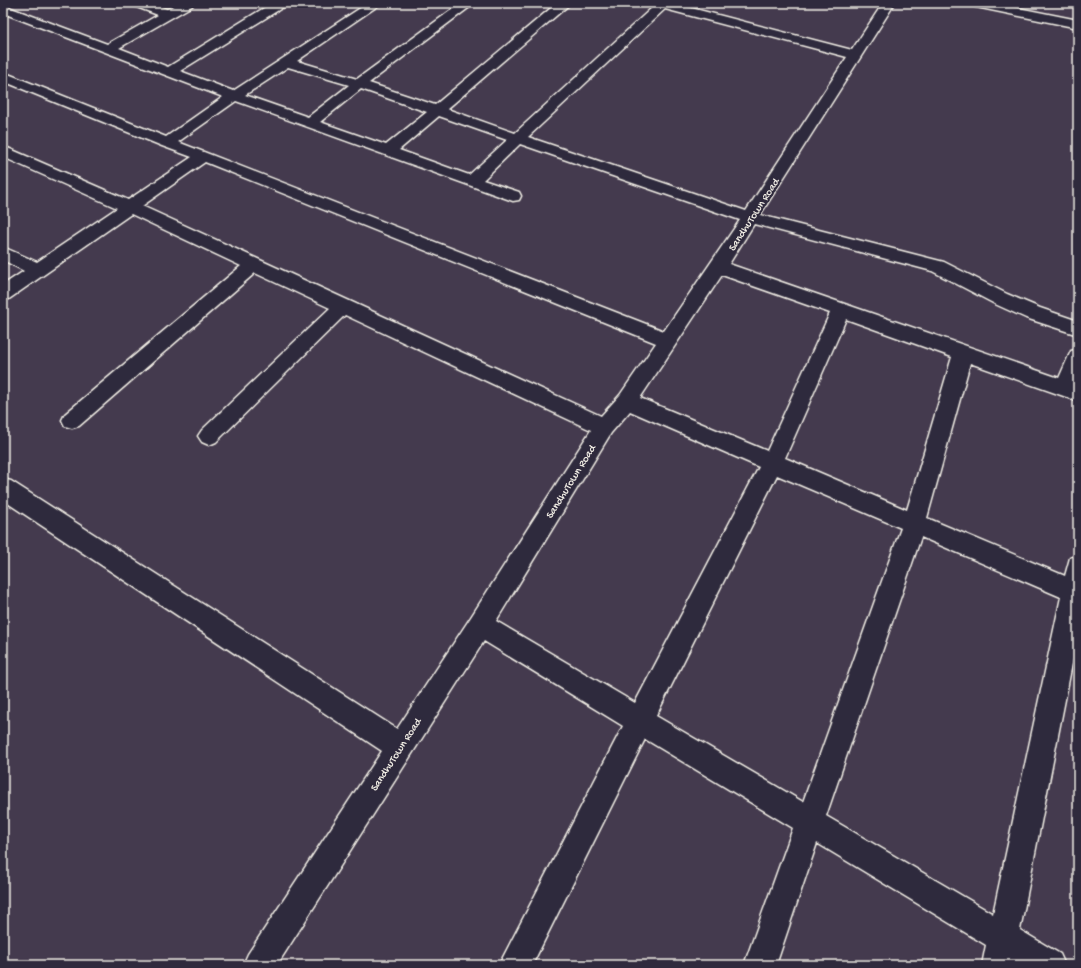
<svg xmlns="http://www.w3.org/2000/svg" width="1081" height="968" font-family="'Gochi Hand',sans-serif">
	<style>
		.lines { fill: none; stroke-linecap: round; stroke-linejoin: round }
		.street-casing { stroke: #f4f1e8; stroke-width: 3 }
		.street { fill: #2f2a3d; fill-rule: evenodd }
		.labels { text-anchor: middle; stroke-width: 4; stroke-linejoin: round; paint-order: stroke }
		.street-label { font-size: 11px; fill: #f4f1e8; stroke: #2f2a3d }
	</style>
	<rect width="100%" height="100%" fill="#443a4e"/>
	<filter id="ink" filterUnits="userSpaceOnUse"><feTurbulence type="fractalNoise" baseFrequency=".025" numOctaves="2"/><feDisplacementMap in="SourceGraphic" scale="8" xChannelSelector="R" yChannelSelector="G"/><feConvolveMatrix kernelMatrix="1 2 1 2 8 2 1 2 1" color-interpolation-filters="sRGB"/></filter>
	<g filter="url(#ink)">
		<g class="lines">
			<defs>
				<g id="street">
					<path d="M132 3H150L167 9 179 3H194L192 6 119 48 168 67 272 3H287L285 6 180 71 233 91 368 3H382L297 61 357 79 461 3H475L369 83 435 105 557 3H571L447 109 515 133 654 6 652 3H672L852 50 883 3H895L760 215 944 262 1007 294 1040 308 1078 321V335L1026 318 995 304 932 271 754 224 729 264 1059 378 1071 351 1078 349 1077 385H1078V401L970 363 927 518 1065 576 1070 558 1078 555V633L1020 930 1060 954 1065 965H1019L1014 962V965H982L986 945 817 843 776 965H744L793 828 645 739 532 965H499L623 726 484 641 277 965H243L248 954 382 751 3 500V479L11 481 397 729 471 617 591 430 345 315 216 442 209 445 202 442 198 436 202 430 330 308 255 273 79 426 72 428 65 426 62 420 65 414 241 266 131 214 9 299 3 300V285L24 271 3 260V247L37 262 117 208 3 157V146L128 200 192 157 162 146 3 81V72L166 137 223 97 3 13V5L107 44 158 15 134 6ZM665 9 847 57 746 211 528 137ZM288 67 349 85 308 117 245 95ZM361 89 427 112 386 145 320 122ZM236 101 513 201 519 200 521 196 519 192 483 180 520 144 740 220 664 331 178 142ZM439 116 507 140 469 175 399 150ZM205 162 656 343 620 395 601 416 142 206ZM722 275 830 313 767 451 640 398ZM846 319 952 357 907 510 785 458ZM630 411 759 467 635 703 496 621 611 433ZM777 475 901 528 803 802 656 716ZM921 537 1061 597 993 914 826 816Z"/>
					<path d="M970 3H994L1078 20V28L976 7 972 6Z"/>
				</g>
			</defs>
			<use href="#street" class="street-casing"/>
			<use href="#street" class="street"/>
		</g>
	</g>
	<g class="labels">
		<g class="street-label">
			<text transform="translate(753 214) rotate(-57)" y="4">SandhuTown Road</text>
			<text transform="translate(570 481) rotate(-58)" y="4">SandhuTown Road</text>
			<text transform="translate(395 754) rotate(-57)" y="4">SandhuTown Road</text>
		</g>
	</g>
	<rect width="1081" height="968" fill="none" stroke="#2f2a3d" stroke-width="16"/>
	<rect x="8" y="8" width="1065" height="952" fill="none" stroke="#f4f1e8" stroke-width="1.5" filter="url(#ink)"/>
</svg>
